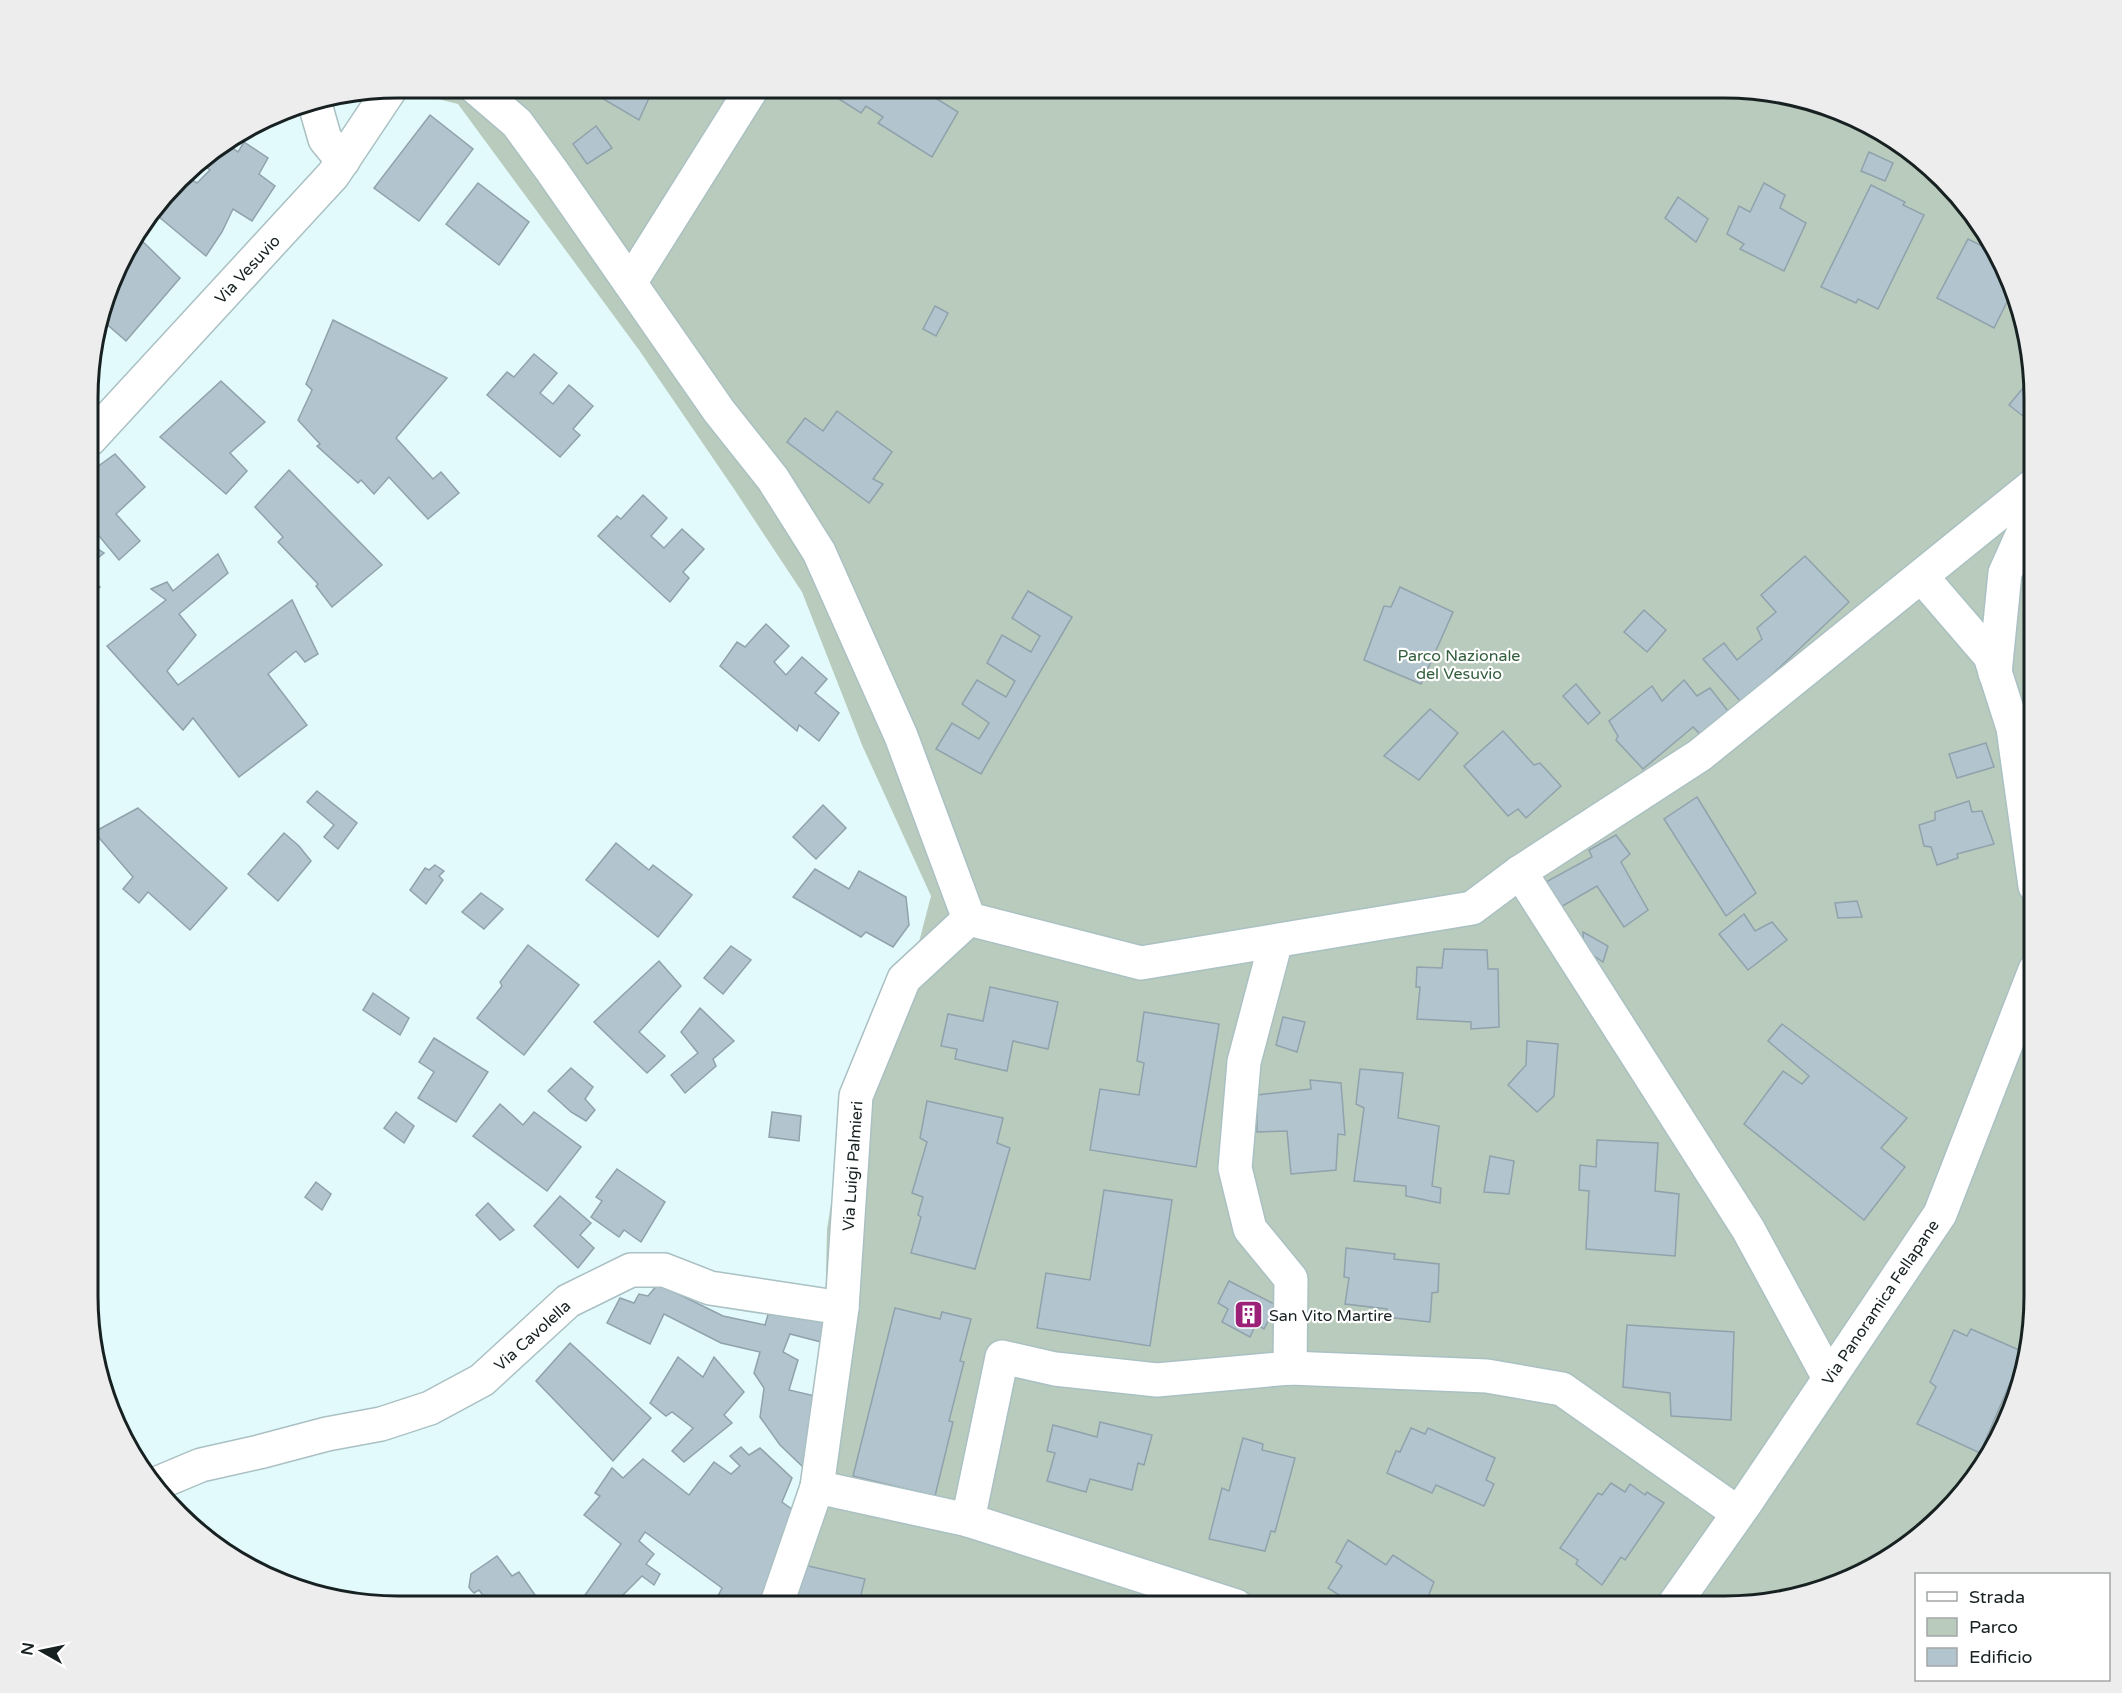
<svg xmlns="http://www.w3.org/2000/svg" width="2122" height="1693" font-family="'Varela Round',sans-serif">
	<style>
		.green { fill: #b9cbbc }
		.building { fill: #b2c4ce; stroke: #90a2ac; stroke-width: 1.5 }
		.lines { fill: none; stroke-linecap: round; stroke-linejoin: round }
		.minor-casing { stroke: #aac0c3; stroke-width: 36 }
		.minor { stroke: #fff; stroke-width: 33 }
		.labels { text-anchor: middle; stroke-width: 4.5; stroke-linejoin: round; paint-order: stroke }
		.street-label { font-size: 16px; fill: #182122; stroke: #fff }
		.park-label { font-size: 16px; fill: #325d3c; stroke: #fff }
		.poi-label { font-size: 16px; fill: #182122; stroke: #fff; text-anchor: start }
		.rim { fill: none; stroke: #182122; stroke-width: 3 }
	</style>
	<rect width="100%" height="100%" fill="#e3fafd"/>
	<path class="green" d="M394 88H1745L1844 111 1930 164 2003 260 2029 336 2035 397 2034 1317 2011 1415 1958 1501 1913 1542 1844 1582 1725 1606H766L804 1474 825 1320 827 1229 846 1112 881 992 919 942 931 896 862 745 802 592 734 489 639 350 458 104Z"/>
	<g class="building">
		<path d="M583 87H654L639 120Z"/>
		<path d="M820 87H918L958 112 932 157 878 123 883 117 866 106 861 113Z"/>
		<path d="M430 115 473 149 419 221 374 188Z"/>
		<path d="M596 126 612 148 587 164 573 144Z"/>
		<path d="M244 142 268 158 259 174 275 186 252 221 233 209 222 232 206 256 153 212 169 193 170 194 184 175 197 183 210 170 198 161 227 144 238 152Z"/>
		<path d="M1869 152 1893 163 1885 181 1861 171Z"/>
		<path d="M478 183 529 222 499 265 446 224Z"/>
		<path d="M1764 183 1785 195 1780 208 1806 223 1784 271 1740 249 1744 244 1727 234 1739 206 1750 212Z"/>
		<path d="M1871 185 1905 202 1903 205 1924 215 1878 309 1858 299 1856 303 1821 287Z"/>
		<path d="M1678 197 1708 219 1696 242 1665 218Z"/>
		<path d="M135 234 180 278 126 341 103 321 101 322 128 242Z"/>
		<path d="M1968 239 2000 255 2003 260 2013 290 1994 328 1937 298Z"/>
		<path d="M935 306 948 313 936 336 923 329Z"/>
		<path d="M333 320 447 378 396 438 433 479 441 472 459 493 428 519 389 477 374 494 361 480 358 483 317 446 320 444 298 420 312 390 306 384Z"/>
		<path d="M534 354 557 373 540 393 553 404 569 385 593 406 573 429 580 435 560 457 487 395 507 372 514 377Z"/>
		<path d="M90 366 99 373 90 384Z"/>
		<path d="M221 381 265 422 230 453 247 471 226 494 160 437Z"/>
		<path d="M2023 388 2035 397V421L2033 424 2009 405Z"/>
		<path d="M837 411 892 452 873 479 883 484 869 503 787 442 805 418 823 431Z"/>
		<path d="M115 454 145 487 116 514 140 541 119 560 95 531 89 538V473Z"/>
		<path d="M289 470 382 565 332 607 316 586 318 584 278 542 283 537 255 507Z"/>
		<path d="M643 495 667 518 651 536 664 548 682 529 704 549 683 572 689 578 670 602 598 536 617 516 621 519Z"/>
		<path d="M89 543 104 553 89 565Z"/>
		<path d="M218 554 228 573 179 614 196 635 167 671 178 685 292 600 318 654 305 662 296 651 268 674 307 725 239 777 193 718 183 730 107 646 166 600 151 589 167 582 173 591Z"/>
		<path d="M1805 556 1849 602 1742 703 1703 659 1724 643 1737 660 1762 639 1757 628 1776 612 1761 595Z"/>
		<path d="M89 577 100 587 89 598Z"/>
		<path d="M1400 587 1453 612 1421 684 1364 660 1384 606 1391 607Z"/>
		<path d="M1028 591 1072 617 981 774 936 749 952 723 979 739 989 723 962 704 977 680 1006 697 1015 681 987 663 1002 635 1031 652 1040 636 1012 618Z"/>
		<path d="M1644 610 1666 630 1647 652 1624 632Z"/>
		<path d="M766 624 789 646 774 662 786 675 802 657 827 679 815 693 839 713 819 741 799 725 797 731 720 666 737 642 745 647Z"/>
		<path d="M1684 680 1697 696 1710 688 1728 711 1701 735 1693 727 1643 769 1616 740 1618 736 1609 721 1652 686 1662 701Z"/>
		<path d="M1576 684 1600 713 1588 724 1563 696Z"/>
		<path d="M1430 709 1458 733 1419 780 1384 756Z"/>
		<path d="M1503 731 1534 765 1540 763 1561 786 1526 818 1518 809 1508 816 1464 766Z"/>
		<path d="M1986 743 1994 767 1957 778 1949 754Z"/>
		<path d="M317 791 357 823 338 849 324 837 334 825 307 802Z"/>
		<path d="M1697 797 1756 893 1726 916 1664 819Z"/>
		<path d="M1969 801 1972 812 1982 811 1994 844 1957 854 1958 858 1937 865 1931 847 1924 846 1919 825 1935 820V812Z"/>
		<path d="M823 805 846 828 816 859 793 837Z"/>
		<path d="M138 808 227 888 190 930 148 892 139 903 123 889 133 877 94 832Z"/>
		<path d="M284 833 299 846 311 861 278 901 248 874Z"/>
		<path d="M1616 835 1630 854 1621 862 1648 910 1624 927 1597 886 1559 908 1544 883 1592 857 1589 850Z"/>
		<path d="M616 843 649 870 653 865 692 895 658 937 586 880Z"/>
		<path d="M435 865 444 871 439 876 443 880 426 904 410 890 425 868 429 870Z"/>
		<path d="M815 869 849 889 859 871 906 897 909 925 893 947 866 932 861 937 793 897Z"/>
		<path d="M481 893 503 909 484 929 462 912Z"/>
		<path d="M1857 901 1862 917 1838 918 1835 903Z"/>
		<path d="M1744 914 1755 931 1772 922 1787 940 1748 970 1719 934Z"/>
		<path d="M1583 932 1608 946 1603 962 1584 949Z"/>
		<path d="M528 945 579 985 524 1055 477 1018 502 986 500 982Z"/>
		<path d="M731 946 751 960 723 994 704 978Z"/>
		<path d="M1444 949 1487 950 1488 969H1498L1499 1027 1471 1029V1022L1417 1019 1420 987H1416L1417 967 1442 968Z"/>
		<path d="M659 961 681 986 639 1032 665 1056 647 1073 594 1022Z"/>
		<path d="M990 987 1058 1002 1048 1049 1013 1041 1007 1071 955 1059 957 1049 941 1046 948 1014 983 1021Z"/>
		<path d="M373 993 409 1018 400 1035 363 1010Z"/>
		<path d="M700 1008 734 1041 713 1059 716 1066 685 1093 671 1075 698 1053 681 1032Z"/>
		<path d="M1144 1012 1219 1024 1196 1167 1090 1150 1100 1089 1139 1095 1144 1063 1137 1061Z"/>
		<path d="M1283 1017 1305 1022 1297 1052 1276 1045Z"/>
		<path d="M1782 1024 1907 1118 1881 1148 1905 1167 1864 1220 1744 1124 1783 1071 1802 1084 1809 1076 1768 1041Z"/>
		<path d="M434 1038 488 1072 456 1122 418 1098 434 1072 419 1062Z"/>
		<path d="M1527 1041 1558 1044 1554 1096 1537 1112 1508 1085 1526 1065Z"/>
		<path d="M571 1068 593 1087 585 1099 595 1110 586 1121 571 1112 548 1091Z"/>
		<path d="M1360 1069 1403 1073 1398 1118 1439 1126 1432 1186 1441 1188 1440 1203 1406 1196V1186L1354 1181 1364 1108 1356 1104Z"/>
		<path d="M1310 1080 1341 1083 1345 1135 1338 1134 1336 1170 1291 1174 1287 1131 1257 1132V1095L1311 1089Z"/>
		<path d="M927 1101 1003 1118 997 1143 1010 1148 975 1269 911 1253 921 1217 918 1215 923 1197 912 1193 927 1142 920 1138Z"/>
		<path d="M500 1104 523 1125 534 1112 581 1147 547 1191 473 1136Z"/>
		<path d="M396 1112 414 1126 404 1143 384 1128Z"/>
		<path d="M772 1112 801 1116 799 1141 769 1137Z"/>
		<path d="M1597 1140 1658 1143 1655 1191 1679 1194 1675 1256 1586 1249 1589 1191 1579 1190 1580 1165 1596 1167Z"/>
		<path d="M1490 1156 1514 1161 1509 1194 1484 1192Z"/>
		<path d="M617 1169 665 1202 641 1242 624 1230 619 1237 591 1217 602 1201 596 1197Z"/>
		<path d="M316 1182 331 1194 322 1210 305 1197Z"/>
		<path d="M1104 1190 1172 1200 1150 1346 1037 1328 1046 1273 1090 1280Z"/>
		<path d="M560 1196 591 1223 580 1235 594 1248 578 1268 534 1226Z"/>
		<path d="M488 1203 514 1230 500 1240 476 1215Z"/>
		<path d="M1346 1248 1395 1254 1394 1259 1439 1264 1438 1292 1432 1293 1430 1322 1386 1317 1387 1309 1345 1304 1349 1278 1344 1277Z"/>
		<path d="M1229 1281 1276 1305 1264 1329 1256 1324 1250 1337 1222 1322 1228 1309 1218 1303Z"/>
		<path d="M658 1284 723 1316 765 1325 769 1311 826 1322 821 1342 790 1334 783 1352 798 1360 789 1390 815 1396 803 1467 780 1445 760 1417 764 1388 754 1373 760 1352 721 1343 664 1314 650 1344 607 1323 620 1298 634 1303 639 1294 648 1296Z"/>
		<path d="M895 1308 940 1319 942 1312 971 1319 960 1361 964 1362 949 1421 953 1422 935 1496 853 1476Z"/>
		<path d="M1627 1325 1734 1332 1731 1420 1671 1416 1670 1393 1623 1387Z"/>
		<path d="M1971 1329 2026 1353 2022 1369 2017 1367 1980 1453 1917 1424 1936 1387 1930 1382 1954 1330 1967 1336Z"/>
		<path d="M570 1343 651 1418 613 1461 536 1381Z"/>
		<path d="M678 1357 703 1377 714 1357 744 1392 724 1415 732 1423 684 1462 672 1451 693 1428 672 1412 666 1416 650 1403Z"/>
		<path d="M1100 1422 1152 1435 1144 1465 1138 1463 1132 1490 1090 1479 1086 1492 1047 1481 1055 1453 1047 1451 1053 1425 1097 1437Z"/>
		<path d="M1411 1428 1425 1434 1428 1428 1495 1458 1486 1480 1494 1484 1484 1506 1436 1485 1432 1493 1387 1473 1396 1451 1400 1452Z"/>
		<path d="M1243 1438 1263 1444 1262 1450 1295 1458 1275 1532 1271 1531 1265 1551 1209 1539 1222 1488 1229 1491Z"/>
		<path d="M741 1447 749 1455 760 1448 792 1478 782 1502 796 1512 767 1606H722L727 1601 718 1596 722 1588 645 1532 639 1541 654 1554 646 1564 660 1574 654 1585 642 1576 622 1596 631 1605H578L621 1544 584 1515 600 1496 595 1493 612 1468 623 1478 643 1459 689 1495 714 1462 731 1474 740 1466 730 1456Z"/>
		<path d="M1611 1483 1625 1492 1630 1484 1645 1495 1647 1492 1664 1503 1625 1560 1621 1557 1602 1585 1576 1564 1578 1560 1560 1548 1598 1493 1602 1495Z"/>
		<path d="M1952 1495 1958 1501 1931 1526 1923 1519Z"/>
		<path d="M1348 1540 1386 1565 1393 1555 1434 1582 1425 1604 1417 1599 1413 1606H1377L1371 1602 1367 1606H1356L1328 1588 1342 1566 1336 1562Z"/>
		<path d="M497 1556 512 1576 519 1572 542 1605H490L479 1590 474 1593 471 1590 469 1587 471 1574Z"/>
		<path d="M804 1565 865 1579 858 1606H793Z"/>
	</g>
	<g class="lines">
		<defs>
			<g id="minor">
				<path d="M475 87 517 123 552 171 719 411 773 479 819 552 901 736 969 919 1141 963 1472 908 1520 872 1700 755 2035 484"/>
				<path d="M314 101 325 139 343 161"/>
				<path d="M630 283 753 87"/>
				<path d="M90 439 333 175 391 88"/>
				<path d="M1922 577 1990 656 2013 728 2035 886"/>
				<path d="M1995 673 2005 573 2035 506"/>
				<path d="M1520 872 1748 1229 1829 1378"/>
				<path d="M1276 941 1244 1062 1235 1168 1250 1229 1291 1279 1290 1368"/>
				<path d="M842 1308 856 1096 904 979 969 919"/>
				<path d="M158 1483 201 1465 259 1452 327 1434 381 1424 430 1408 482 1380 568 1301 631 1270H664L710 1288 842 1308 817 1487"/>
				<path d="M968 1520 1002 1357 1055 1369 1157 1380 1290 1368 1487 1376 1562 1389 1738 1513"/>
				<path d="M776 1606 817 1487 968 1520 1236 1606"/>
				<path d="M1673 1606 1745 1504 1940 1214 2035 970"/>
			</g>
		</defs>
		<use href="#minor" class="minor-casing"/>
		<use href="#minor" class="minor"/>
	</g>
	<defs>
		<symbol id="building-square" viewBox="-11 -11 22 22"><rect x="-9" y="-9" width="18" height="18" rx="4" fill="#9a2078" stroke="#fff"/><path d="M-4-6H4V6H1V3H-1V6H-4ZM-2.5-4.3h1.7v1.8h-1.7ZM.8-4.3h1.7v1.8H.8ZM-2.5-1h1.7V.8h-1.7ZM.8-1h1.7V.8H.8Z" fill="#fff"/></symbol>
	</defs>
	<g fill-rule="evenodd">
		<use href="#building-square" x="1232" y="1298" width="33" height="33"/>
	</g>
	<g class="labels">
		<g class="street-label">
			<text transform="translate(247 269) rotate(-47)" y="6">Via Vesuvio</text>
			<text transform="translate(852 1166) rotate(-86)" y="6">Via Luigi Palmieri</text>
			<text transform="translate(1880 1302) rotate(-56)" y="6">Via Panoramica Fellapane</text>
			<text transform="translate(532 1335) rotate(-42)" y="6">Via Cavolella</text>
		</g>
		<g class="park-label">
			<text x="1459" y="661">Parco Nazionale<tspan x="1459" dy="18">del Vesuvio</tspan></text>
		</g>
		<g class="poi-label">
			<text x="1269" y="1321">San Vito Martire</text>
		</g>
	</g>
	<path d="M0 0H2122V1693H0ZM398 98H1724A300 300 0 0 1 2024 398V1296A300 300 0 0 1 1724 1596H398A300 300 0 0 1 98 1296V398A300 300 0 0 1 398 98Z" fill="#ededed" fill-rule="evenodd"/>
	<path class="rim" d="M398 98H1724A300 300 0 0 1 2024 398V1296A300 300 0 0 1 1724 1596H398A300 300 0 0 1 98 1296V398A300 300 0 0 1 398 98Z"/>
	<rect x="1915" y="1573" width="195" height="108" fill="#ffffff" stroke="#a3a6a7" stroke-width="1.5"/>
	<rect x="1927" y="1592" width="30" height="9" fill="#ffffff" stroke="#a3a6a7" stroke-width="1.5"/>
	<text x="1969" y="1603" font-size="18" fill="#182122">Strada</text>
	<rect x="1927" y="1618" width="30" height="18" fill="#b9cbbc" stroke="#a3a6a7" stroke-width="1.5"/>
	<text x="1969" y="1633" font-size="18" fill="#182122">Parco</text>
	<rect x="1927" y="1648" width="30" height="18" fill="#b2c4ce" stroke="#a3a6a7" stroke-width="1.5"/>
	<text x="1969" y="1663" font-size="18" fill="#182122">Edificio</text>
	<g transform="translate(42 1651) rotate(279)" stroke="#ffffff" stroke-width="4.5" paint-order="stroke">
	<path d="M0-4.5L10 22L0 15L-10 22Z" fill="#182122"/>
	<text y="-9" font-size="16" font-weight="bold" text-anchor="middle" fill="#182122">N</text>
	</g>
</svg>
